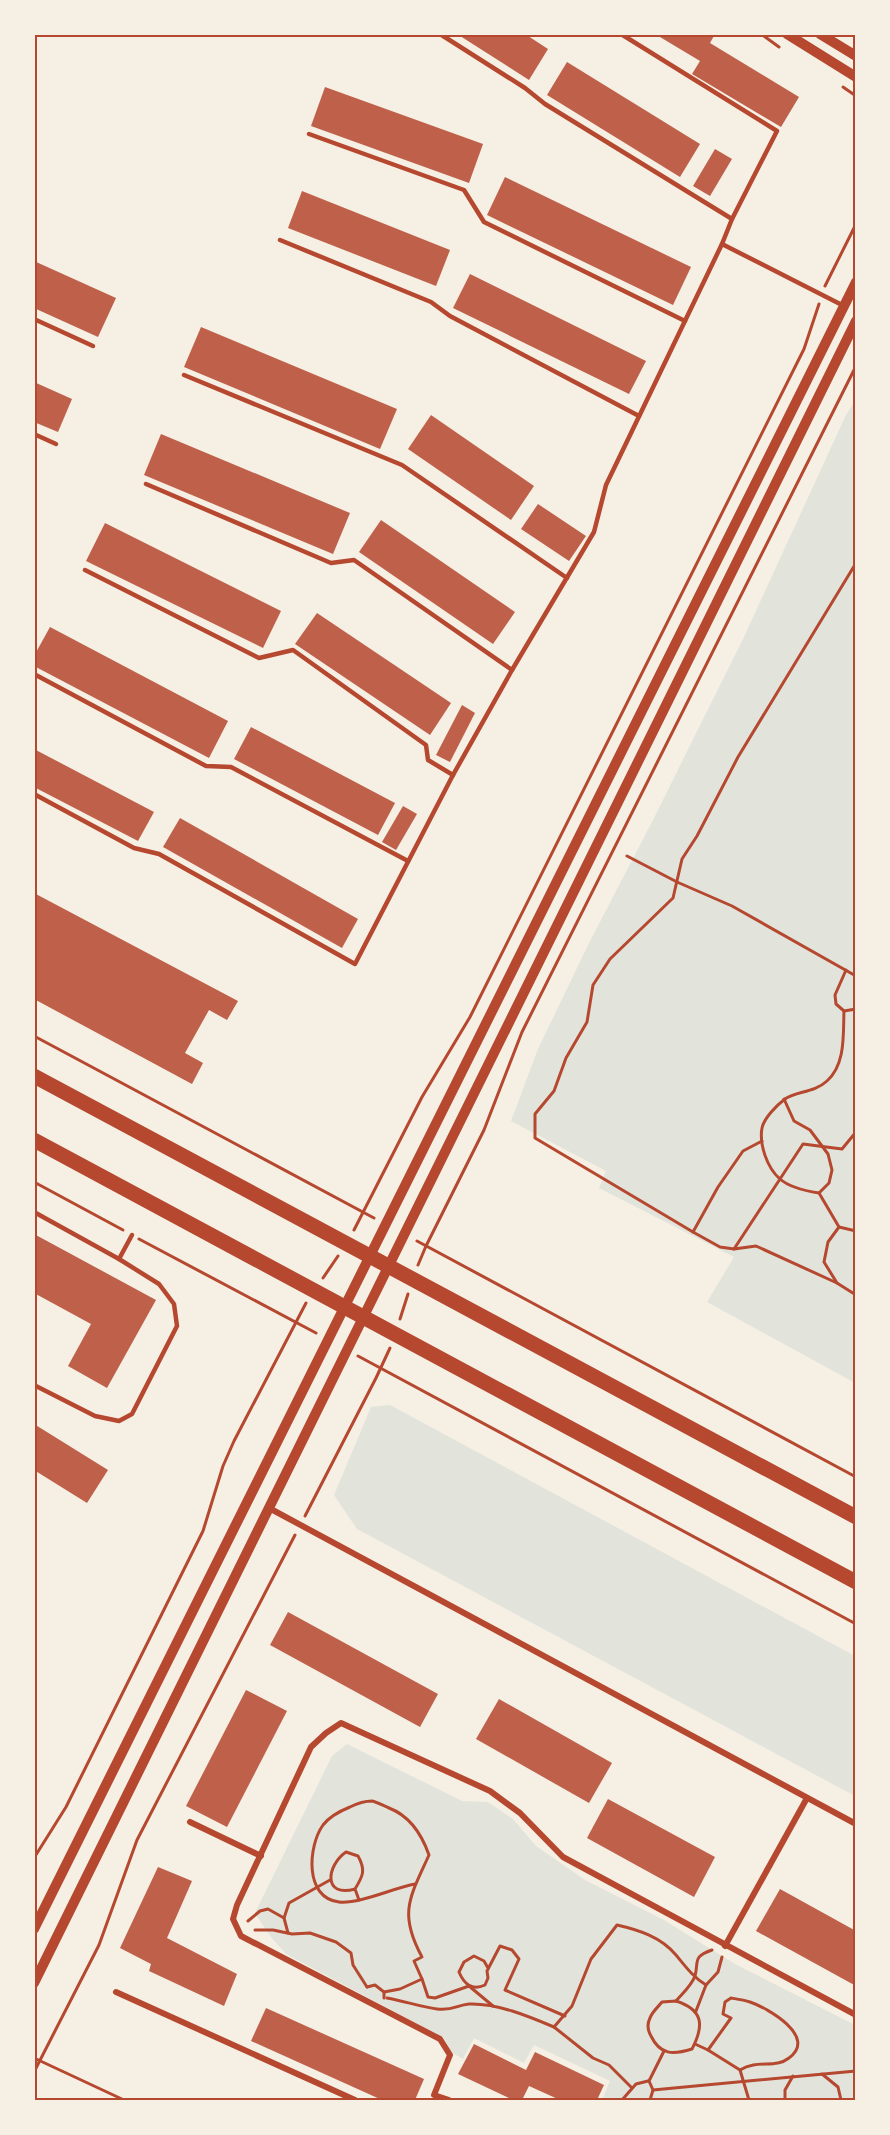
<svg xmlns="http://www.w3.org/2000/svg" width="890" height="2135" font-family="Commissioner,sans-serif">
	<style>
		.green { fill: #e2e4dc }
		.building { fill: #bf614a }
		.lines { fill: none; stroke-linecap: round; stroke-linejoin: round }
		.path { stroke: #b5482f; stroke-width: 3 }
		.service { stroke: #b5482f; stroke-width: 4.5 }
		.minor { stroke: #b5482f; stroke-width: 6 }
		.tertiary { stroke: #b5482f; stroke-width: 10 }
		.primary { stroke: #b5482f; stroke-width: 15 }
		.neatline { fill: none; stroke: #b5482f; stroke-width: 2 }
	</style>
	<rect width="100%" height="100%" fill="#f6efe4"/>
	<g class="green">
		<path d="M855 400V1383L707 1302 734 1257 599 1188 606 1171 511 1121 538 1049 589 943 654 818 743 639 845 417Z"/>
		<path d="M390 1405 855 1656V1796L357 1529 334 1495 371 1407Z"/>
		<path d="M347 1744 462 1801 488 1802 513 1819 536 1846 585 1880 664 1920 735 1964 855 2025V2100H602L610 2081 534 2045 524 2063 474 2038 463 2059 451 2052 444 2038 286 1954 270 1936 255 1913 332 1756Z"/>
	</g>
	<g class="building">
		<path d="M457 34H525L548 49 529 80Z"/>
		<path d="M655 34H715L710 43 799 97 781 127 692 74 700 61Z"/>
		<path d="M567 62 700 144 680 177 547 95Z"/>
		<path d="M325 87 483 144 469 183 311 126Z"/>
		<path d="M715 149 732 159 710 196 693 186Z"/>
		<path d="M505 177 691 267 673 305 487 215Z"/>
		<path d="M302 191 450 250 436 286 288 228Z"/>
		<path d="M34 261 116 298 98 337 34 308Z"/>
		<path d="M470 274 646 361 629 394 453 308Z"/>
		<path d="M201 327 397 409 380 449 184 367Z"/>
		<path d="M34 382 72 399 58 432 34 422Z"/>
		<path d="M431 415 534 486 511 520 408 449Z"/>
		<path d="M161 434 350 513 333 554 144 475Z"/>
		<path d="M538 504 586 536 569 561 521 529Z"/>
		<path d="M381 520 515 612 493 644 359 552Z"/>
		<path d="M105 523 281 611 263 648 86 561Z"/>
		<path d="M317 613 451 703 430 735 295 644Z"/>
		<path d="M50 627 228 721 209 758 34 666V656Z"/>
		<path d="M462 705 475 713 450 762 436 755Z"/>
		<path d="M251 727 395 803 378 835 234 759Z"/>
		<path d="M34 749 154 812 138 841 34 787Z"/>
		<path d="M403 806 417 814 396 850 382 842Z"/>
		<path d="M180 818 358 919 342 948 163 847Z"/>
		<path d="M34 893 238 1001 227 1020 209 1010 185 1053 203 1063 192 1084 34 999Z"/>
		<path d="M34 1234 156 1300 107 1388 68 1366 91 1324 34 1293Z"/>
		<path d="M34 1424 108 1470 87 1503 34 1470Z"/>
		<path d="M288 1612 438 1694 420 1727 270 1645Z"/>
		<path d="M246 1690 287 1711 227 1827 186 1806Z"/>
		<path d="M499 1699 612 1763 589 1803 476 1739Z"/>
		<path d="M608 1799 715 1857 694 1897 587 1838Z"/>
		<path d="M158 1867 192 1881 167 1938 237 1974 224 2006 149 1971 151 1964 120 1948Z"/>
		<path d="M780 1889 856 1931V1986L756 1931Z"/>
		<path d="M266 2008 424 2079 415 2100H382L251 2041Z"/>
		<path d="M474 2044 526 2070 535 2052 604 2085 597 2100H560L529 2086 522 2100H513L458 2074Z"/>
	</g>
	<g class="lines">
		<g class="path">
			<path d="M761 34 779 47"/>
			<path d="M843 87 856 96"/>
			<path d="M825 286 856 224"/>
			<path d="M627 856 677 882 732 906 856 976"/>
			<path d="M846 970 835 995 836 1004 844 1011 856 1009"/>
			<path d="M844 1011C843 1034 846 1064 827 1081 814 1093 796 1091 785 1099 777 1105 764 1118 762 1128 759 1144 767 1168 780 1179 790 1188 806 1191 819 1193L839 1227 856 1231"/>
			<path d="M34 1036 374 1218"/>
			<path d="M784 1099 794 1121 810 1130 828 1154 832 1170 829 1183 819 1193"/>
			<path d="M762 1141 743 1151 718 1187 693 1232 720 1247 734 1249 756 1246 837 1283"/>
			<path d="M34 1182 123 1230"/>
			<path d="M839 1227 828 1242 824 1262 837 1283 856 1295"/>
			<path d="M354 1230 422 1097 470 1017 804 349 819 304"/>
			<path d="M693 1232 535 1138V1114L554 1091 566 1058 587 1022 593 985 610 959 673 898 682 859 697 836 738 757 856 563"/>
			<path d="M139 1239 316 1333"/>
			<path d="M417 1241 856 1477"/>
			<path d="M734 1249 803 1144 842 1149 856 1132"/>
			<path d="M418 1265 426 1246 484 1130 522 1032 856 366"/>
			<path d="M323 1278 338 1256"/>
			<path d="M400 1319 408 1294"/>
			<path d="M358 1356 856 1624"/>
			<path d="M305 1516 376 1378 390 1348"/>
			<path d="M34 1858 66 1807 203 1531 223 1466 234 1441 306 1303"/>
			<path d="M415 1884C393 1888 360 1904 339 1902 304 1898 308 1846 323 1825 330 1816 340 1811 350 1807 356 1804 365 1801 372 1801 377 1802 384 1806 389 1808 410 1816 422 1835 429 1855 410 1897 398 1913 422 1957L414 1961 422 1979"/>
			<path d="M355 1889C323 1898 326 1866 346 1852L358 1856C366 1870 363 1876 355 1889L359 1900"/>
			<path d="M284 1918 288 1933"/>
			<path d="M248 1921 260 1911 268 1909 284 1918 289 1903 330 1880"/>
			<path d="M255 1930H273L292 1934 310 1933 336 1942 351 1953 353 1965 367 1987"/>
			<path d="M488 1968 484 1961 474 1956 464 1962 459 1972C464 1984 472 1991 485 1985L488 1978 487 1971 500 1946 512 1950 519 1959 505 1990 565 2016"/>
			<path d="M367 1987 375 1985 384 1992V1998"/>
			<path d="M384 1992 400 1989 422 1979 428 1997 435 1998 469 1986 493 2006"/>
			<path d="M387 1998C404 2001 421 2007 437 2009 453 2011 457 2005 469 2004 497 2003 528 2016 554 2027"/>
			<path d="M676 2001C704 2010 704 2026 692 2049 673 2055 660 2055 651 2036 648 2031 647 2024 650 2018 652 2012 658 2007 662 2002Z"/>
			<path d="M676 2001C682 1994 692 1985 695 1976 699 1961 692 1957 712 1950"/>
			<path d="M696 2011 706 1985 718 1972 722 1957"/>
			<path d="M695 2044 708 2050 740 2070 749 2100"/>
			<path d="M708 2050 731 2018 723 2014 725 2002 731 1998C737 1999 744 2000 750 2002 768 2008 818 2037 789 2058 775 2069 758 2059 740 2070"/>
			<path d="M34 2058 124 2100"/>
			<path d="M34 2072 99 1945 137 1840 295 1535"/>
			<path d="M822 2074 838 2087 841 2100"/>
			<path d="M632 2088 609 2065 593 2058 554 2027 572 2006 591 1959 617 1925C639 1930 661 1937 676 1955 686 1967 693 1977 706 1985"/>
			<path d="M653 2090 856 2071"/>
			<path d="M622 2100 636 2084 648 2081"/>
			<path d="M650 2100 653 2090 649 2081 664 2051"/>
			<path d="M785 2100V2090L793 2076"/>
		</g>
		<g class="service">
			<path d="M440 34 525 88 545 104 732 219 722 244 844 306"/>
			<path d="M621 34 777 131 732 219"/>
			<path d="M309 134 464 190 484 222 685 321"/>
			<path d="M280 240 431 302 450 316 639 416"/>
			<path d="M34 319 93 346"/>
			<path d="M184 375 402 465 567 578"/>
			<path d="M34 434 56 444"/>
			<path d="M146 484 331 563 354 560 512 670"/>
			<path d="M85 570 259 658 293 650 426 745 428 760 453 775"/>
			<path d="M34 674 206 766 231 767 408 861"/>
			<path d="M34 794 134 848 159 854 355 964 453 775 512 670 594 532 606 485 722 244"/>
			<path d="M34 1212 119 1259 159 1284 174 1304 177 1326 132 1414 119 1421 95 1416 34 1385"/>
			<path d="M119 1259 132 1235"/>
		</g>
		<g class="minor">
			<path d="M269 1508 856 1824"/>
			<path d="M190 1822 261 1856"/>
			<path d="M725 1946 807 1798"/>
			<path d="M116 1992 355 2100"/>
			<path d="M449 2100 434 2095 450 2055 440 2039 241 1936 233 1919 237 1905 311 1747 326 1733 341 1723 490 1791 520 1813 563 1857 856 2015"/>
		</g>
		<g class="tertiary">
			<path d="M787 34 856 77"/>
			<path d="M820 34 856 56"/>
			<path d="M34 1929 856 282"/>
			<path d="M34 1983 856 321"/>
		</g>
		<g class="primary">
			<path d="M34 1076 856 1517"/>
			<path d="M34 1140 856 1582"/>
		</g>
	</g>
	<rect width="890" height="2135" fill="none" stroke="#f6efe4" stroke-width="72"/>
	<rect x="36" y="36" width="818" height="2063" class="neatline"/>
</svg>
